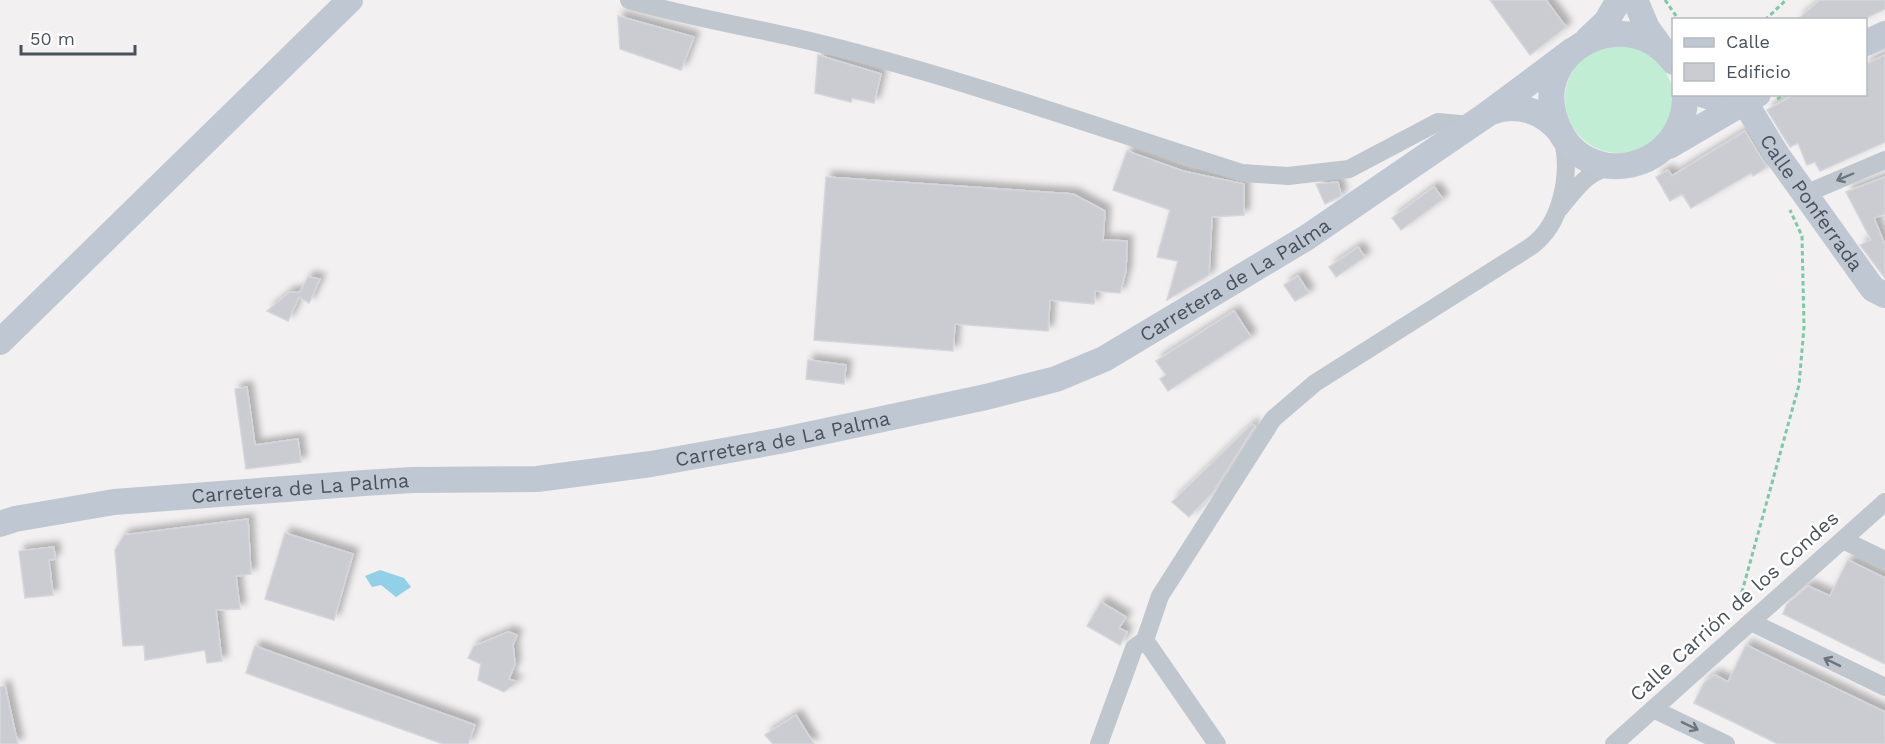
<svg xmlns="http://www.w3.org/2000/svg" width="1885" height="744" font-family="'Work Sans',sans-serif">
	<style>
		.green { fill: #c1edd5 }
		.water { fill: #91d0e7 }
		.building { fill: #caccd2; stroke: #d4d6db; stroke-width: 1.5; filter: url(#shadow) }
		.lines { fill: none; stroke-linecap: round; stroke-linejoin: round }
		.path { stroke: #7bc9a8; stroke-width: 3; stroke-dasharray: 4.5 3; stroke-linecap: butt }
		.minor { stroke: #bfc6ce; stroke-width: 18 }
		.secondary { stroke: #bfc7d2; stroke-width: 26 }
		.oneway { stroke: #6c757e }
		.labels { text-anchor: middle; stroke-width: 5; stroke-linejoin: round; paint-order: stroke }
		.street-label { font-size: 20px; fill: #49525c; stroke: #fff }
	</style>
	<defs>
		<filter id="shadow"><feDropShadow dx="5.5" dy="-5.5" stdDeviation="3" flood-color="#0004"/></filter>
	</defs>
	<rect width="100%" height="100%" fill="#f2f0f0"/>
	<circle class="green" cx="1619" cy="99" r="54"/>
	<path class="water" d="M380 570 404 578 411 587 396 597 381 585 372 587 365 576Z"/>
	<g class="building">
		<path d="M1490 0H1546L1566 27 1530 55Z"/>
		<path d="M1820 0H1885V9L1862 20H1797Z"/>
		<path d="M618 16 694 37 681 70 620 49Z"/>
		<path d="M818 55 881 74 874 103 852 98 851 102 815 93Z"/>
		<path d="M1885 55V142L1820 171 1815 162 1807 165 1798 143 1790 147 1767 110 1795 94H1866V64Z"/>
		<path d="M1745 131 1767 167 1753 176 1751 173 1691 208 1682 194 1670 201 1656 177 1668 170 1672 176Z"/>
		<path d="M1127 151 1183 171 1244 184V215L1212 217 1209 275 1167 300 1178 261 1157 257 1170 210 1113 190Z"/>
		<path d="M826 177 1073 194 1105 211 1103 240 1127 241 1126 271 1120 293 1095 291 1094 304 1050 300 1048 331 955 324 953 351 814 340Z"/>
		<path d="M1885 177V214L1874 218 1885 245V278L1860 245 1871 240 1846 192Z"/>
		<path d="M1338 182 1341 196 1325 204 1316 184Z"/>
		<path d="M1434 187 1443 199 1401 230 1392 218Z"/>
		<path d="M1358 247 1365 257 1336 277 1329 267Z"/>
		<path d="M1298 276 1309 293 1295 301 1284 285Z"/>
		<path d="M308 277 320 279 309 303 299 297 288 321 267 311 290 292H300Z"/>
		<path d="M1234 311 1251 337 1168 391 1160 379 1166 375 1156 361Z"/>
		<path d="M808 360 846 365 844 384 806 379Z"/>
		<path d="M247 387 255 445 298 439 301 462 246 469 235 389Z"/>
		<path d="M1252 424 1255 426 1213 492 1189 517 1172 502Z"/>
		<path d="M248 519 251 574 236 576 240 609 216 610 222 661 207 663 205 650 145 660 144 645 123 646 115 550 124 535Z"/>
		<path d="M285 533 353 554 334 620 265 599Z"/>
		<path d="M54 547 55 559 49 560 53 595 25 598 19 551Z"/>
		<path d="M1848 560 1885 578V664L1783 614 1787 604 1808 586 1830 596Z"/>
		<path d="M1101 602 1126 617 1119 628 1127 632 1120 645 1087 626Z"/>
		<path d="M508 632 517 635 513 645 515 664 509 679 517 682 504 692 478 680 481 664 468 658 474 646Z"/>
		<path d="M1746 645 1885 712V744H1778L1694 703 1704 683 1715 675 1728 682Z"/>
		<path d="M255 646 475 725 468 744H443L246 673Z"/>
		<path d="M5 686 18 744H0V687Z"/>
		<path d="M796 715 814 744H773L765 735Z"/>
	</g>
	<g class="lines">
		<g class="path">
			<path d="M1665 0 1679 20"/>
			<path d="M1765 20 1786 0"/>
			<path d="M1777 99 1786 94"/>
			<path d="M1742 607 1740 599 1799 385 1804 327 1802 236 1790 210"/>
		</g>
		<g class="minor">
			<path d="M629 0C689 17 750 27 810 41 956 76 1099 128 1242 173L1288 176 1349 169 1438 122 1471 125"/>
			<path d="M1805 194 1885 160"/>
			<path d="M1560 208C1575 190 1590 167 1615 167"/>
			<path d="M1843 540 1885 560"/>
			<path d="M1751 622 1885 687"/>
			<path d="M1653 709 1726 744"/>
			<path d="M1099 744 1134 648 1145 640"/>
			<path d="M1217 744 1145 640 1160 596 1273 419 1315 383 1530 247C1562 225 1572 173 1562 137"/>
			<path d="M1614 744 1885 502"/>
		</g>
		<g class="secondary">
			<path d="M1635 0 1647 28 1660 46"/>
			<path d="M1588 39 1606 22 1619 0"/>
			<path d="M1866 43 1885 34"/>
			<path d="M1674 62C1628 0 1529 49 1556 122 1582 195 1687 172 1685 94"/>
			<path d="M1701 94 1721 100 1744 101"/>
			<path id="s1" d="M1744 101 1777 155 1873 289 1885 295"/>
			<path d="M1491 112C1517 102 1544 111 1561 133"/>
			<path d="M1669 146 1758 94"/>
			<path d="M0 342 350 0"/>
			<path id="s2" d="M0 524 15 519 114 502 364 483 412 480 537 479 651 464 779 441 986 397 1056 379 1104 359 1306 238 1486 115 1573 50"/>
		</g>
	</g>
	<defs><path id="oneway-shaft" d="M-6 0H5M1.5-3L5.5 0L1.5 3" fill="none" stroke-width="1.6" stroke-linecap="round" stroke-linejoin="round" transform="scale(1.5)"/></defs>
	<g class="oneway">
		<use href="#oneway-shaft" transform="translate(1845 177) rotate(157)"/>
		<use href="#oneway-shaft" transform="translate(1832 662) rotate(-154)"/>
		<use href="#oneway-shaft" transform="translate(1690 726) rotate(26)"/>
	</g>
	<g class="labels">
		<g class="street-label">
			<text dy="7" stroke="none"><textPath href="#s1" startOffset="122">Calle Ponferrada</textPath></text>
			<text dy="7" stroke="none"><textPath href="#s2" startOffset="1274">Carretera de La Palma</textPath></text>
			<text dy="7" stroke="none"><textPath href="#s2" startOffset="789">Carretera de La Palma</textPath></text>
			<text dy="7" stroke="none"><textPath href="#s2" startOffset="303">Carretera de La Palma</textPath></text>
			<text transform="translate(1734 606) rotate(-42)" y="7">Calle Carrión de los Condes</text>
		</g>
	</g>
	<rect x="1672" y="18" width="195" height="78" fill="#ffffff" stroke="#b6babe" stroke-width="1.5"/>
	<rect x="1684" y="38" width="30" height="9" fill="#bfc7d2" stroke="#b6babe" stroke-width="1.5"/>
	<text x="1726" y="48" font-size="18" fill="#49525c">Calle</text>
	<rect x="1684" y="63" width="30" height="18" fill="#caccd2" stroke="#b6babe" stroke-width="1.5"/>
	<text x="1726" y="78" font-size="18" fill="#49525c">Edificio</text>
	<path d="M21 45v9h114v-9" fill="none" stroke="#49525c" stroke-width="3"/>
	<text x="30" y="45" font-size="18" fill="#49525c" stroke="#ffffff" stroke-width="4.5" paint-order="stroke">50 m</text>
</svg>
